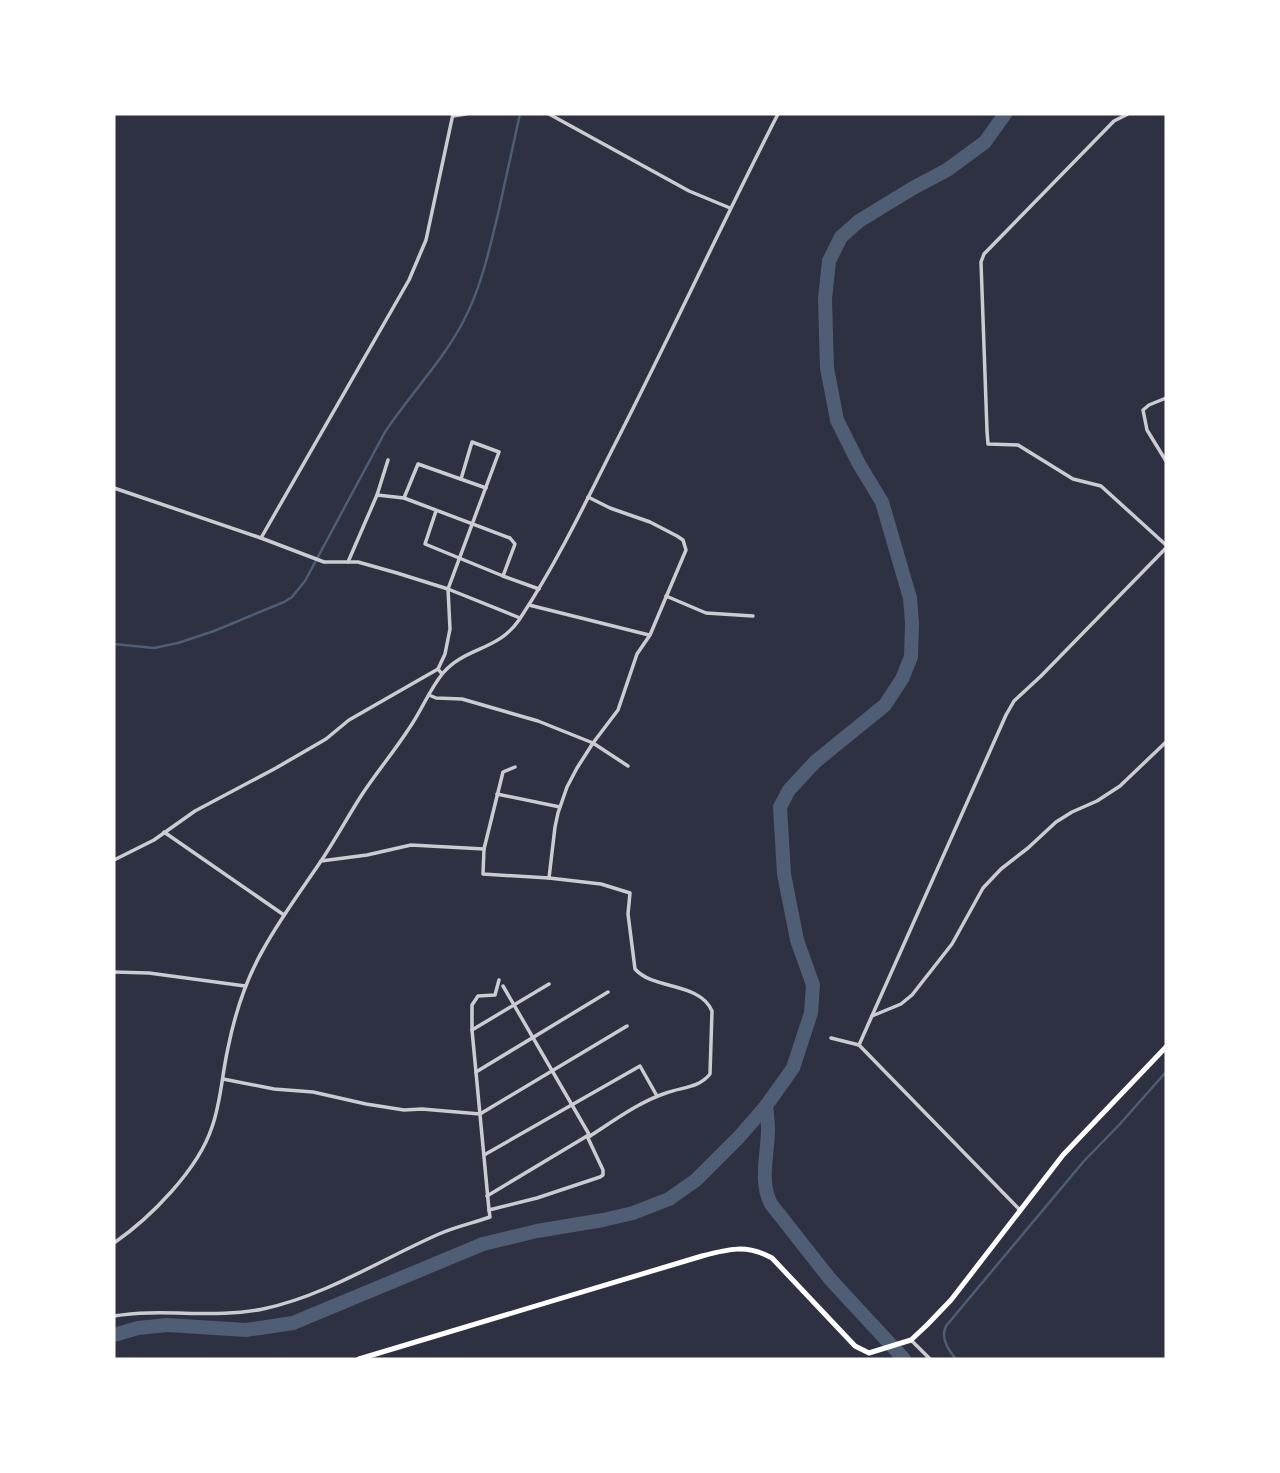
<svg xmlns="http://www.w3.org/2000/svg" width="1280" height="1473" font-family="'Asap Condensed',sans-serif">
	<style>
		.lines { fill: none; stroke-linecap: round; stroke-linejoin: round }
		.stream { stroke: #4f5d75; stroke-width: 2.5 }
		.river { stroke: #4f5d75; stroke-width: 14 }
		.minor { stroke: #caccd0; stroke-width: 3.5 }
		.tertiary { stroke: #caccd0; stroke-width: 3.5 }
		.primary { stroke: #fff; stroke-width: 5 }
	</style>
	<rect width="100%" height="100%" fill="#2d3142"/>
	<g class="lines">
		<g class="stream">
			<path d="M114 644 154 648 178 643 214 631 284 602 292 597 305 581 385 432C410 394 442 362 463 322 481 288 489 251 498 214 505 181 513 147 520 114"/>
			<path d="M956 1359C948 1350 940 1338 946 1326L1084 1161 1119 1125 1166 1072"/>
		</g>
		<g class="river">
			<path d="M766 1106C767 1114 768 1122 768 1129 768 1154 759 1181 771 1204L830 1279 904 1359"/>
			<path d="M114 1335 138 1328 167 1325 246 1330 293 1323 483 1244 537 1231 603 1220 633 1213 669 1199 696 1180 739 1137 766 1106 793 1068 811 1013 813 985 797 940 784 874 780 807 789 790 815 762 885 705 902 679 911 657 912 623 910 598 882 502 859 464 837 420 827 368 825 299 829 261 841 237 859 221 913 188 947 170 985 142 1005 114"/>
		</g>
		<g class="minor">
			<path d="M549 114 689 191 730 208"/>
			<path d="M1128 114 1114 121 984 254 981 262 987 431 988 444 1018 445 1073 479 1101 486 1166 545"/>
			<path d="M453 116 466 114"/>
			<path d="M1166 398 1149 405 1143 410 1147 430 1166 461"/>
			<path d="M114 488 261 538 324 562H358L397 573 448 589 520 618"/>
			<path d="M486 488 418 464 404 498 510 538 515 544 503 576 539 589"/>
			<path d="M377 495 404 498"/>
			<path d="M436 511 425 544 503 576"/>
			<path d="M261 538 409 280 426 240 453 114"/>
			<path d="M348 562 377 495 388 460"/>
			<path d="M666 596 706 613 753 616"/>
			<path d="M529 605 649 635"/>
			<path d="M438 669 445 654 450 629 448 589 499 452 472 442 461 479"/>
			<path d="M429 695 436 698 462 699 538 721 593 743 628 766"/>
			<path d="M497 794 560 807"/>
			<path d="M164 832 284 915"/>
			<path d="M484 849 503 772 515 767"/>
			<path d="M114 860 154 840 195 811 276 768 326 739 349 720 438 669 442 674"/>
			<path d="M321 861 367 855 411 845 484 849 483 874 549 878 555 827 558 813 567 787 577 768 593 743 618 710 637 654 650 635 686 550 683 540 677 536 650 522 610 508 588 497"/>
			<path d="M114 972 149 973 245 986"/>
			<path d="M549 984 472 1030 489 1210 537 1198 600 1177 603 1175V1170L587 1136"/>
			<path d="M503 986 590 1136"/>
			<path d="M872 1016 901 1004 912 995 952 944 983 888 1001 869 1028 848 1056 822 1072 812 1097 801 1120 786 1166 742"/>
			<path d="M472 1030V1005L478 996 495 995 499 980"/>
			<path d="M831 1038 859 1045 1020 1210"/>
			<path d="M859 1045 1006 715 1014 701 1041 676 1166 548"/>
			<path d="M476 1072 608 992"/>
			<path d="M223 1079 274 1089 313 1092 366 1104 404 1110 422 1109 480 1114 627 1026"/>
			<path d="M484 1155 640 1066 657 1096"/>
			<path d="M487 1196 587 1136H590C615 1120 639 1102 666 1093 682 1087 699 1088 710 1074L712 1011C700 982 653 990 635 969L628 914 630 893 601 884 549 878"/>
			<path d="M114 1316C163 1308 214 1319 263 1309 325 1296 382 1259 439 1234 455 1227 473 1223 490 1217L489 1210"/>
		</g>
		<g class="tertiary">
			<path d="M114 1243C150 1218 198 1170 212 1127 221 1102 222 1074 228 1048 235 1013 246 979 264 948 280 919 300 892 319 864 334 842 347 818 361 796 376 773 393 753 408 730 421 712 429 690 443 673 465 647 498 651 519 620 555 566 583 508 612 450 669 339 721 225 778 114"/>
			<path d="M912 1341 930 1359"/>
		</g>
		<path class="primary" d="M359 1359 702 1256C728 1249 747 1244 772 1258L855 1346 869 1353 911 1340 927 1325 951 1300 1063 1155 1166 1047"/>
	</g>
	<rect width="1280" height="1473" fill="none" stroke="#ffffff" stroke-width="231"/>
</svg>
